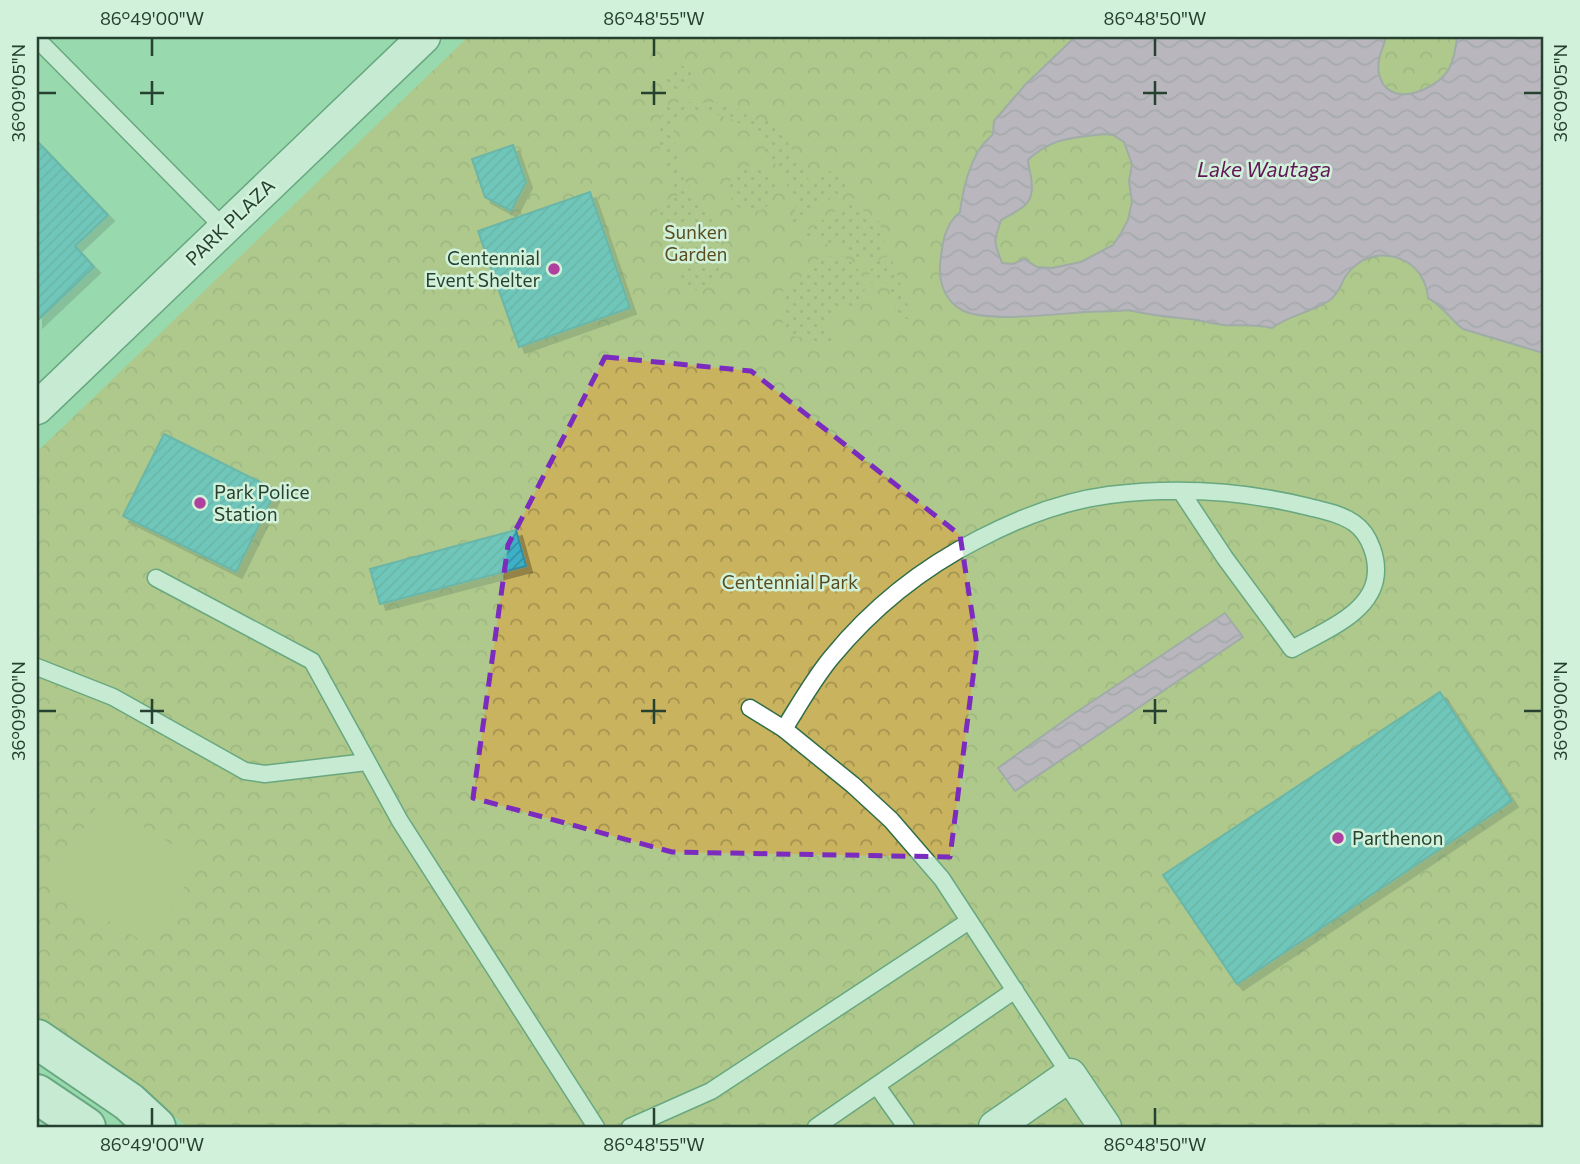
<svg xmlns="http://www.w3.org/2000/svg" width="1580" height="1164" font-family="Commissioner,sans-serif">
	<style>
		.park { fill: url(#park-crowns) }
		.garden { fill: url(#garden-dots) }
		.pitch { fill: #cab35f }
		.water { fill: url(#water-waves); stroke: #a8769f; stroke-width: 2; fill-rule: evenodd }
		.building { fill: url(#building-hatch); stroke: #308da0; stroke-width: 2; filter: url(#shadow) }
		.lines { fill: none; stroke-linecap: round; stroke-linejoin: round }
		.service-casing { stroke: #2e6d47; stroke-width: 19 }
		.minor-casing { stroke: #2e6d47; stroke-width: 35 }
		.secondary-casing { stroke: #2e6d47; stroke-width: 42 }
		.service { stroke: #fff; stroke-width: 16 }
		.minor { stroke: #fff; stroke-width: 32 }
		.secondary { stroke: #fff; stroke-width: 38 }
		.marked { fill: none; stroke: #7b2cbf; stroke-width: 5; stroke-dasharray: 14 9; stroke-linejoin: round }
		.ticks { fill: none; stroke: #26412f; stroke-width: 2.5 }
		.poi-dot { fill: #af409d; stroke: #d2f1db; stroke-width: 2.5 }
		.labels { text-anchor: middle; stroke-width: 5; stroke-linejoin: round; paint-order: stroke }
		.street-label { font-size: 19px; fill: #26412f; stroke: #d2f1db }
		.park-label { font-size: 19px; fill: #594d20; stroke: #d2f1db }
		.poi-label { font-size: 19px; fill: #26412f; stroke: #d2f1db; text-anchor: start }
		.water-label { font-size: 21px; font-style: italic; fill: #611756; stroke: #d2f1db }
		.neatline { fill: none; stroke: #26412f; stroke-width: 2.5 }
		.ticks-label { font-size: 18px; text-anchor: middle; fill: #26412f }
	</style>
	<defs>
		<pattern id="park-crowns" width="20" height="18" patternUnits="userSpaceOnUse" patternTransform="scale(1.75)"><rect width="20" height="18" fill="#cab35f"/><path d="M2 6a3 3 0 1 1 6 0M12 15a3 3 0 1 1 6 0" fill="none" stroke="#a4934f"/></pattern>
		<pattern id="garden-dots" width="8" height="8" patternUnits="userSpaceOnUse" patternTransform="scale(1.75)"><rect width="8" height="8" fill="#cab35f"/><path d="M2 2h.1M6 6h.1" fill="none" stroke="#a4934f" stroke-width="1.8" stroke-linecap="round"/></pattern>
		<pattern id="water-waves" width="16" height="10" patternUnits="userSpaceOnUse" patternTransform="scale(1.75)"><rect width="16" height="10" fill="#e08ccf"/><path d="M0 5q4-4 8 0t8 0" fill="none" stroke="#b574a8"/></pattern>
		<pattern id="building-hatch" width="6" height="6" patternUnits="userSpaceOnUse" patternTransform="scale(1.75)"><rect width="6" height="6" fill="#3dafc7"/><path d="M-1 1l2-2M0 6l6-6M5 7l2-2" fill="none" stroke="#3390a2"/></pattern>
		<filter id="shadow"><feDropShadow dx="6" dy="6" stdDeviation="0" flood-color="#0004"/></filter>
	</defs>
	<rect width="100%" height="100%" fill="#99d9ae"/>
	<path class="park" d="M468 37H1543V1127H187C141 1085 87 1055 37 1019V452Z"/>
	<g class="garden">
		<circle cx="678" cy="79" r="14"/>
		<path d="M680 102C697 103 714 100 730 105 738 108 746 116 754 119 774 124 775 115 792 136L788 143 809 180 833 170 841 175 846 187 794 226 791 221 796 208 794 201C772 151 744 101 680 116L674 124 673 136 684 179 715 225 725 230V235L721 239 724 264 706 285 688 295 656 206 678 195 660 151 659 124 664 108Z"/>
		<circle cx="752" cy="189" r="23"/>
		<path d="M854 198 860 208 871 215V221H879L885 241 879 255 864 260 854 258 840 248 826 244 820 238 801 235Z"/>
		<path d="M890 254 912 317 900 321 885 279 875 284 869 282C867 269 878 258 890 254Z"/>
		<path d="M840 255C854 261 872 281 862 298 857 307 845 308 836 310L832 316 819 324 836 334 840 339 838 344C827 348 820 342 809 339 798 335 791 339 783 328L782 292 788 287 794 288C799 283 800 279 803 273 808 258 826 257 840 255Z"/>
	</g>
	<path class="pitch" d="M100 801 200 861 149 945 49 885Z"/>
	<g class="water">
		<path d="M1075 37H1386C1383 49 1376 60 1379 74 1387 110 1436 91 1449 69 1454 59 1456 47 1457 37H1543V353L1463 329C1450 319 1443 306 1428 298 1427 284 1420 270 1407 262 1384 249 1359 256 1345 277 1341 285 1338 294 1330 300 1313 312 1289 315 1272 328 1256 324 1241 326 1224 325 1215 324 1206 322 1197 320 1174 317 1151 316 1128 310 1114 312 1099 311 1085 312 1056 314 986 323 962 310 945 301 939 283 940 265 942 245 944 225 960 212 963 189 968 166 981 147 984 142 989 139 993 134L994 121 1025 85ZM1104 134 1113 135 1124 142 1132 164 1129 181 1132 202 1128 220 1121 233 1113 245 1081 262 1052 268 1037 267 1024 259 1013 264 1002 263C994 242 993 243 1001 220 1021 208 1036 206 1031 177 1030 170 1028 167 1028 160 1052 137 1073 138 1104 134Z"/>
		<path d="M1225 613 1243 637 1015 791 998 768 1069 717Z"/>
	</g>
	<g class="building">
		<path d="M37 141 108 215 75 246 94 267 37 321Z"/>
		<path d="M513 145 526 182 511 211 485 197 472 159Z"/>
		<path d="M590 192 630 308 519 347 478 231Z"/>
		<path d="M164 434 276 490 236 572 123 516Z"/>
		<path d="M516 530 526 566 380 604 370 569Z"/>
		<path d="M1440 692 1512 801 1237 984 1163 875Z"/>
	</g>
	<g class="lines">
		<defs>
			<g id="service">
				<path d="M37 39 224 228"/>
				<path d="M156 578 312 661 400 821 596 1127"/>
				<path d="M37 667 113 697 245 771 265 774 367 762"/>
				<path d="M750 708 784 729 853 785 891 820 942 879 1070 1075"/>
				<path d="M784 729C799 705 813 680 831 658 871 609 922 568 979 539 1019 518 1064 501 1109 495 1175 487 1245 491 1309 507 1325 511 1341 514 1354 523 1370 534 1379 560 1375 580 1368 615 1320 633 1292 649L1225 558 1182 493"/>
				<path d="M877 1086 906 1127"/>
				<path d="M630 1127 711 1091 969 921"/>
				<path d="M816 1127 1015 990"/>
			</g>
			<g id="minor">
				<path d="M37 408 424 37"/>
				<path d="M995 1127 1070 1075 1105 1127"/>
			</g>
			<g id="secondary">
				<path d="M37 1039 129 1102 156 1127"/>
				<path d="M37 1094 86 1127"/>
			</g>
		</defs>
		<use href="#service" class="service-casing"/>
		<use href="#minor" class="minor-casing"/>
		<use href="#secondary" class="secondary-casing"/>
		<use href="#service" class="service"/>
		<use href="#minor" class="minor"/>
		<use href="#secondary" class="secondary"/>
	</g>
	<path d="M0 0H1580V1164H0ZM605 357 751 371 960 535 977 646 950 857 672 852 473 798 508 545Z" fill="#99d9ae" fill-opacity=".55" fill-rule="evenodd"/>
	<path class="marked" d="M605 357 751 371 960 535 977 646 950 857 672 852 473 798 508 545Z"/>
	<path class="ticks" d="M152 38V56M654 38V56M1155 38V56M152 81V105M654 81V105M1155 81V105M38 93H56M140 93H164M641 93H666M1143 93H1167M1524 93H1542M152 699V724M654 699V724M1155 699V724M38 711H56M140 711H164M641 711H666M1143 711H1167M1524 711H1542M152 1108V1126M654 1108V1126M1155 1108V1126"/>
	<g class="poi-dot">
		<circle cx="554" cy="269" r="7"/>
		<circle cx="200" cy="503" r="7"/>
		<circle cx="1338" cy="838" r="7"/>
	</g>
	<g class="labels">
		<g class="street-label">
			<text transform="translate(230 222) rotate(-44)" y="7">PARK PLAZA</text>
		</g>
		<g class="park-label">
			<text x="696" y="239">Sunken<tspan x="696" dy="22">Garden</tspan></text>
			<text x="790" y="589">Centennial Park</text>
		</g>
		<g class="poi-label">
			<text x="540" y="265" text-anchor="end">Centennial<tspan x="540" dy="22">Event Shelter</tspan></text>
			<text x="214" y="499">Park Police<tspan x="214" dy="22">Station</tspan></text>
			<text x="1352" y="845">Parthenon</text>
		</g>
		<g class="water-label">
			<text x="1264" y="177">Lake Wautaga</text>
		</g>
	</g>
	<rect width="1580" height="1164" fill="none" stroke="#d2f1db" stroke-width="77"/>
	<rect x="38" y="38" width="1504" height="1088" class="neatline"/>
	<g class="ticks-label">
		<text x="152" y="25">86°49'00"W</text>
		<text x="654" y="25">86°48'55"W</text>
		<text x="1155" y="25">86°48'50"W</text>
		<text transform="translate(19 93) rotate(-90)" y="6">36°09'05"N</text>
		<text transform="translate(1561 93) rotate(-90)" y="6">36°09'05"N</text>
		<text transform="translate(19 711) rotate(-90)" y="6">36°09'00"N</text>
		<text transform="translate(1561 711) rotate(-90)" y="6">36°09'00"N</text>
		<text x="152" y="1151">86°49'00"W</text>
		<text x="654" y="1151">86°48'55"W</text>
		<text x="1155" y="1151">86°48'50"W</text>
	</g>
</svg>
